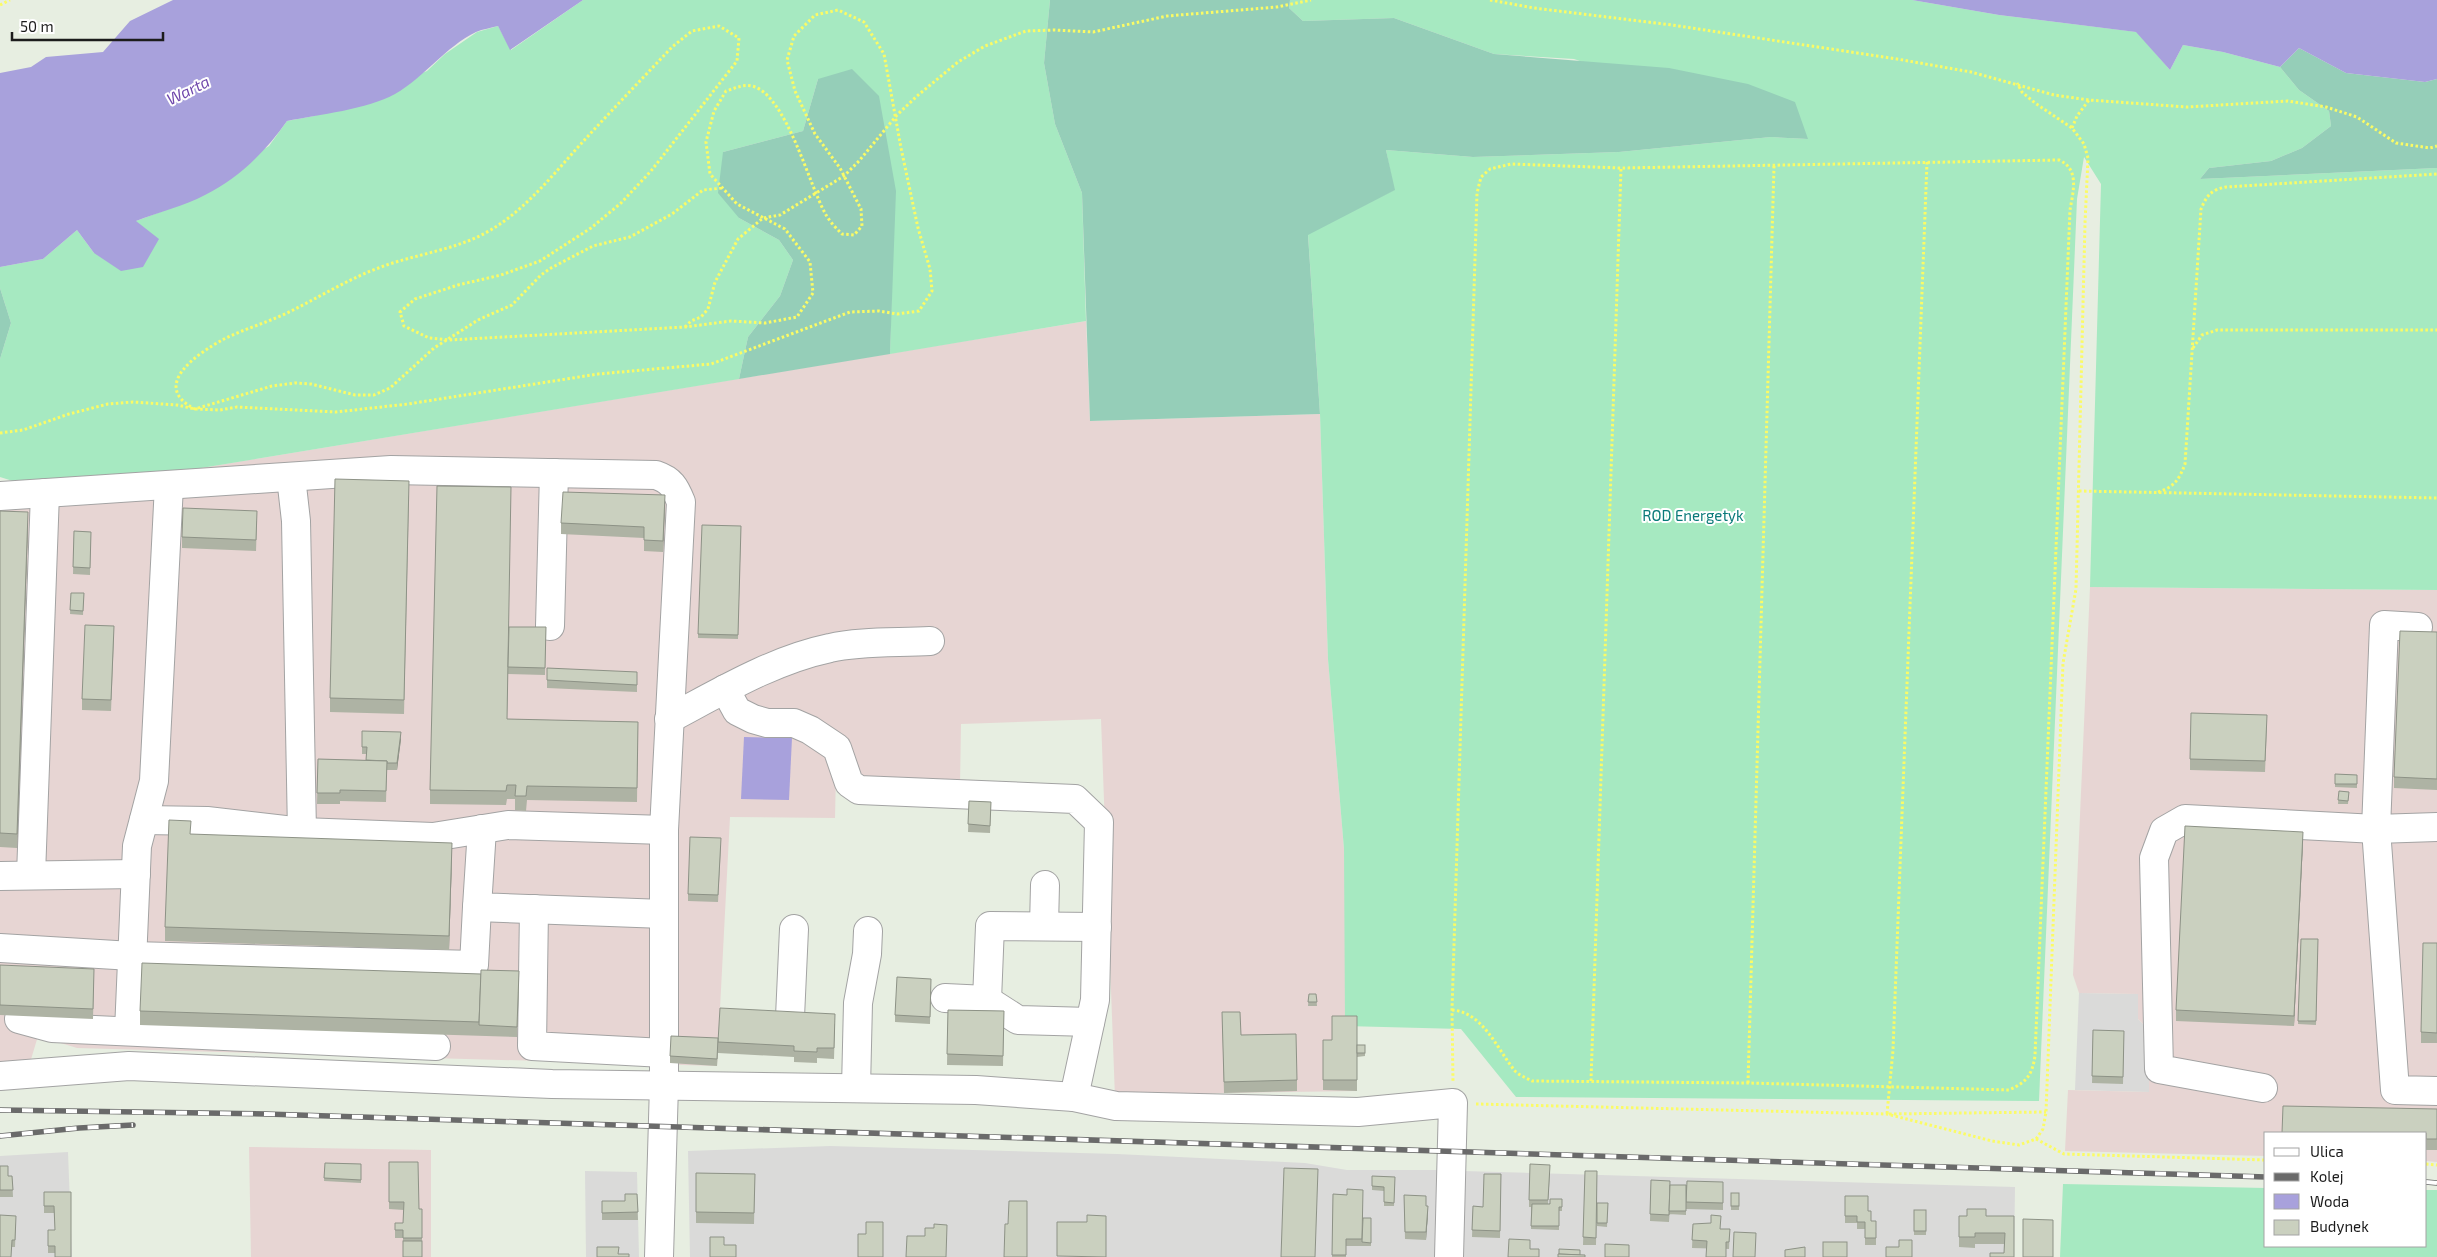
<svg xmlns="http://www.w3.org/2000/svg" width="2437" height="1257" font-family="'Exo 2',sans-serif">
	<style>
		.residential { fill: #dadad9 }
		.industrial { fill: #e7d5d3 }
		.grass { fill: #a6e9c1 }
		.forest { fill: #95ceb8 }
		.water { fill: #a8a1dc }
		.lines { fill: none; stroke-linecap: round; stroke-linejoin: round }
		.minor-casing { stroke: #a3a3a3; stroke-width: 30 }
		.path { stroke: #fbfb65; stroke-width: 3; stroke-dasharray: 2.5 2.5; stroke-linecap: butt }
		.minor { stroke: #fff; stroke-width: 28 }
		.rail-casing { stroke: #6a6a6a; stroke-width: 5.5 }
		.rail { stroke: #fff; stroke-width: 4; stroke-dasharray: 11; stroke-linecap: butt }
		.wall { fill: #aeb3a4 }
		.shaded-wall { fill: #8d9286 }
		.building { fill: #cad0bf; stroke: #8d9286 }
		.labels { text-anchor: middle; stroke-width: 4; stroke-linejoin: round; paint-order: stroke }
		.park-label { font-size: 15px; fill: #0a7a79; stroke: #fff }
		.water-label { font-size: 16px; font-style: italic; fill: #7048ac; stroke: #fff }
	</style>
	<rect width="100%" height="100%" fill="#e7eee1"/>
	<g class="residential">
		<path d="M2079 993 2138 994V1019L2149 1030V1092L2075 1090Z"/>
		<path d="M830 1146 1117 1154 1305 1163 1347 1170H1441L1439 1257H690L688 1151Z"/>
		<path d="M68 1152 72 1257H0V1156Z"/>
		<path d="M585 1171 637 1172 639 1257H586Z"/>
		<path d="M1462 1171 2015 1187 2014 1257H1458Z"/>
	</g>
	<g class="industrial">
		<path d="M1086 321 1090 421 1320 414 1328 659 1344 849 1357 1091 1224 1093 1115 1098 1101 719 961 724 960 785 866 783 836 773 835 818 730 817 717 1066 77 1048 38 1036 29 1066H0V483L189 470Z"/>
		<path d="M2090 587 2437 590V1162L2426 1161V1133H2266V1156L2065 1151 2068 1090 2149 1092V1030L2138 1019V994L2079 993 2073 975Z"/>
		<path d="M249 1147 431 1150V1257H251Z"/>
	</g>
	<g class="grass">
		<path d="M583 0H1050L1044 63 1055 124 1082 193 1086 321 890 354 892 278 818 79 803 131 723 152 739 218 779 240 793 260 780 296 748 337 739 379 189 470 16 482 0 477V359L11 323 0 288V267L43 259 77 230 94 253 136 221 163 211 269 146 287 121 314 116 427 71 445 54 477 32 498 26 511 50Z"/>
		<path d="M1290 0H1912L1999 15 2137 32 2170 70 2183 45 2223 52 2280 67 2299 90 2329 111 2331 126 2302 148 2271 161 2209 168 2200 179 2437 168V590L2090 587 2101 184 2084 157 2077 199 2039 1101 1516 1097 1461 1029 1345 1026 1344 849 1328 659 1320 414 1308 234 1394 190 1386 150 1473 157 1619 152 1771 137 1808 139 1574 59 1494 54 1394 18 1303 21 1289 8Z"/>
		<path d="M2063 1184 2266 1188V1246H2426V1190H2437V1257H2060Z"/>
	</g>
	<g class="forest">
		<path d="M1050 0H1290L1289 8 1303 21 1394 18 1494 54 1669 68 1748 84 1795 102 1808 139 1771 137 1619 152 1473 157 1386 150 1395 190 1308 235 1320 414 1090 421 1082 193 1055 124 1044 63Z"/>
		<path d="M2299 48 2346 73 2425 82 2437 79V168L2200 179 2209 168 2271 161 2302 148 2331 126 2329 111 2299 90 2280 67Z"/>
		<path d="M852 69 879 96 896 191 890 354 739 379 748 337 780 296 793 260 779 240 739 218 718 193 723 152 803 131 818 79Z"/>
		<path d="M0 288 11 323 0 359Z"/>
	</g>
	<g class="water">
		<path d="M173 0H583L510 50 498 26C491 28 483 29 476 32 445 47 425 77 395 94 368 109 318 115 287 121 266 151 239 178 205 195 184 206 159 212 136 221L159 239 143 267 121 271 94 253 77 230 43 259 0 267V73L31 67 46 57 103 52 130 21Z"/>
		<path d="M1912 0H2437V79L2425 82 2346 73 2299 48 2280 67 2223 52 2183 45 2170 70 2136 32 1999 15Z"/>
		<path d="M744 737 792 738 789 800 741 799Z"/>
	</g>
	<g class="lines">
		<defs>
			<g id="minor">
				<path d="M291 477 296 521 302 832"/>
				<path d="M0 496 391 470 656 475C671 480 675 487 681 502L664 830V1085L659 1257"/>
				<path d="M550 626 554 473"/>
				<path d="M2418 627 2384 625 2376 829 2395 1090 2437 1091"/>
				<path d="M725 689 737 711 753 719 767 723H794L810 730 837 748 849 783 859 790 1075 799 1099 822 1095 1000 1074 1097"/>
				<path d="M669 719C720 692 773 660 830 648 859 641 899 643 930 641"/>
				<path d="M144 820 207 821 302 832 433 837 508 825 664 830"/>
				<path d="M482 829 477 907 664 914"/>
				<path d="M31 875 45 493"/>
				<path d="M0 876 136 874"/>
				<path d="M534 909 532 1046 664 1053"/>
				<path d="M1044 926 1045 885"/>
				<path d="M0 948 132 956 474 965 477 907"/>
				<path d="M945 998 987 1000 1018 1020 1090 1022"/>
				<path d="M987 1000 990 926 1097 927"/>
				<path d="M790 1017 794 929"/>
				<path d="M19 1019 52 1028 436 1046"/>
				<path d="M129 1031 137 846 154 781 169 485"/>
				<path d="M0 1076 129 1066 552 1084 976 1090 1074 1097 1116 1106 1358 1112 1453 1103 1449 1257"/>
				<path d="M856 1088 858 1003 867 954 868 931"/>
				<path d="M2263 1088 2159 1069 2154 858 2164 831 2185 819 2376 829 2437 827"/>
			</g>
		</defs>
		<use href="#minor" class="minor-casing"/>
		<g class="path">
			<path d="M1490 0 1534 8 1672 25 1897 59 1971 72 2054 95 2089 100 2187 107 2288 101 2326 107 2357 117 2396 143 2430 148 2437 146"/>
			<path d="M0 5 10 0"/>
			<path d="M2072 128 2077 116 2089 100"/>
			<path d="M1927 162 1893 1050 1887 1114 2046 1112"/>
			<path d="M685 327 691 321 701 317 708 309 715 282 738 239 763 218 780 215 844 176 859 161 897 115 917 96 958 62 985 46 1026 31 1054 30 1093 32 1167 16 1277 7 1311 0"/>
			<path d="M2193 348 2202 335 2217 330H2437"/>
			<path d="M0 433 23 430 69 414 108 404 133 402 177 405 195 409 220 410 237 407 336 412 408 404 598 374 711 364 850 312 879 311 897 314 919 311 932 291 930 269 918 228 901 148 884 54 864 22 838 10 815 15 794 36 787 60 795 91 815 134 840 168 861 209 862 226 854 235 842 234C836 228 829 221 825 213 809 184 787 99 755 87 745 83 736 88 726 91L714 111 706 142 710 174 737 204 785 229 810 262 813 293 797 317 765 323 731 321 685 327 449 340 429 338 404 326 400 312 415 299 458 285 501 275 540 261 591 228 621 203 651 171 737 61 739 38 719 26 692 31 672 47C641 80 609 113 579 146 551 177 525 210 489 231 456 250 416 254 381 267 348 279 318 298 287 313 266 323 244 329 224 339 198 353 149 386 195 409L272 386 295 383 311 384 355 395H374L390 388 434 348 478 320 512 305 541 275 551 268 593 246 630 237 672 214 703 190 723 188"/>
			<path d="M2079 491 2437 498"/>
			<path d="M2158 492C2174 487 2179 480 2185 464L2201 209C2207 195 2211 190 2226 187L2437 174"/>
			<path d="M1452 1010C1483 1012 1497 1049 1515 1071 1519 1075 1526 1078 1532 1081L1748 1083 2009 1090C2027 1082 2032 1075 2035 1056L2070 210C2073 192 2080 169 2059 160L1621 168 1511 164 1490 169 1481 177 1477 193 1452 1010 1453 1082"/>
			<path d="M1591 1081 1621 168"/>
			<path d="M1748 1083 1774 166"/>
			<path d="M1476 1104 1887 1114 1992 1141 2019 1145 2036 1139 2043 1129 2046 1112 2063 663 2076 589 2085 223 2088 158 2084 144 2072 128 2035 103 2022 92 2017 83"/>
			<path d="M2036 1139 2064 1154 2266 1160"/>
			<path d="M2426 1164 2437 1165"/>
		</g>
		<use href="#minor" class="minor"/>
		<defs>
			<g id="rail">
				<path d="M0 1110 266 1114 2266 1177"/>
				<path d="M0 1136 79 1128 133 1125"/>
				<path d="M2426 1182 2437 1183"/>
			</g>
		</defs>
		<use href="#rail" class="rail-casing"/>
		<use href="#rail" class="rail"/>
	</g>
	<g class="wall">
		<path d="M409 495 404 714 330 712V698Z"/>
		<path d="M665 506 663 552 644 551V538L561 534V523Z"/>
		<path d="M0 511 28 526 17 848 0 847Z"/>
		<path d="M257 521 256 551 182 548V537Z"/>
		<path d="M741 526 738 639 698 638V634Z"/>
		<path d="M74 531 91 532 90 575 73 574Z"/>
		<path d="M71 593H84L83 615 70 614Z"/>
		<path d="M509 627H546L545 675 508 674 507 719 638 722 637 802 527 800 526 811 515 810V799H507L506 805 430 804V790Z"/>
		<path d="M2437 632V790L2394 788V777Z"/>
		<path d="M114 637 111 711 82 710V699Z"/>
		<path d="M547 668 637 679V692L547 688Z"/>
		<path d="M2267 726 2265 772 2190 770V759Z"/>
		<path d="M362 731 401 739 397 770H387L386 802 340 801V804H317L318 759 366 760V754H362Z"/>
		<path d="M2335 774 2357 775V788L2335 787Z"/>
		<path d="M2339 791 2349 792 2348 804H2338Z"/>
		<path d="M969 801 991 802 990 833 968 832Z"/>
		<path d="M2303 842 2294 1026 2176 1021V1010Z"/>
		<path d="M721 845 718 902 688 901V894Z"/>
		<path d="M452 857 449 950 165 941V927Z"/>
		<path d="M2301 939H2318L2316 1025 2298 1024Z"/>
		<path d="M2437 943V1043H2421V1032Z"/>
		<path d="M0 965 94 980 93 1019 0 1015Z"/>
		<path d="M519 982 517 1037 140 1025V1011Z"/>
		<path d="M931 986 930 1024 895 1022V1015Z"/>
		<path d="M1309 994H1316L1317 1006H1308Z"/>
		<path d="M948 1010 1004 1011 1003 1066 947 1065Z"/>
		<path d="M1222 1012 1241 1035 1297 1080V1091L1224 1093Z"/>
		<path d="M1357 1016V1091L1323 1090V1040H1332Z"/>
		<path d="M835 1024 834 1059 817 1058V1063L794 1062V1057L718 1053 717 1066 670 1063V1056L718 1038Z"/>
		<path d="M2093 1030 2124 1031 2123 1084 2092 1083Z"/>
		<path d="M1357 1045H1365V1056L1357 1057Z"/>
		<path d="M2437 1109V1150H2426V1133Z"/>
		<path d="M389 1162 419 1209H422V1257H403V1238H395V1223H403L404 1210 389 1209Z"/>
		<path d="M325 1163 361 1164V1183L324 1181Z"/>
		<path d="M0 1166 8 1176H12L13 1197H0Z"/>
		<path d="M1585 1171H1597L1596 1245H1583Z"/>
		<path d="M1550 1172 1548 1204 1562 1199V1211H1559V1230L1531 1229V1207H1529V1200Z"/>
		<path d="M696 1173 755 1174 754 1224 696 1223Z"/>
		<path d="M1501 1174 1500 1238 1472 1237 1473 1206 1483 1207Z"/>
		<path d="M1372 1176 1395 1177 1394 1206H1384V1191L1372 1190Z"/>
		<path d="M1651 1180 1670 1185H1686L1723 1182V1210L1686 1209V1215L1669 1214 1670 1207 1669 1222 1650 1221Z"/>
		<path d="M44 1192H71L55 1253H48V1230H55L54 1213H44Z"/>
		<rect x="1731" y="1193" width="8" height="17"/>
		<path d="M637 1194 638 1220H602V1201H625Z"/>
		<path d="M1333 1194 1347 1195 1363 1218H1371V1246H1346V1257H1332Z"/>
		<path d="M1404 1195 1428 1214 1426 1240 1405 1239Z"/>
		<path d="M1845 1196 1868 1211 1871 1221H1876V1245H1865V1229H1857V1223H1845Z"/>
		<path d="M1597 1203H1608L1607 1227 1597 1226Z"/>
		<rect x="1914" y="1210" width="12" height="25"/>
		<path d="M1959 1216H2014V1257L2004 1253V1244H1975V1248L1959 1247Z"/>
		<path d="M16 1223 15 1247H12L0 1257Z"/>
		<path d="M1693 1224 1720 1229H1730L1729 1249 1692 1248Z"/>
	</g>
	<g class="shaded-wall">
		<path d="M665 495V506L663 552V541Z"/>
		<path d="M28 512V526L17 848V834Z"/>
		<path d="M401 732V739L397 770V763Z"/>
		<path d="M2303 832V842L2294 1026V1016Z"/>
		<path d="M452 843V857L449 950V936Z"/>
		<path d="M1428 1206V1214L1426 1240V1232Z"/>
	</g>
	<g class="building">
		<path d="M335 479 409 481 404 700 330 698Z"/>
		<path d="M437 486 511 487 507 719 638 722 637 788 527 786 526 796H515L516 785H507L506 791 430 790Z"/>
		<path d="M563 492 665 495 663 541 644 540V527L561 523Z"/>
		<path d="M183 508 257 511 256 540 182 537Z"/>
		<path d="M0 511 28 512 17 834 0 833Z"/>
		<path d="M702 525 741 526 738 635 698 634Z"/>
		<path d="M74 531 91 532 90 568 73 567Z"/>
		<path d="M71 593H84L83 611 70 610Z"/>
		<path d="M85 625 114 626 111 700 82 699Z"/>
		<path d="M509 627H546L545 668 508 667Z"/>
		<path d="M2400 631 2437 632V779L2394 777Z"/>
		<path d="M547 668 637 672V685L547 680Z"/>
		<path d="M2191 713 2267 715 2265 761 2190 759Z"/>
		<path d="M362 731 401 732 397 763H387V761L366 760 367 747H362Z"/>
		<path d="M318 759 387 761 386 791 340 790V793H317Z"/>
		<path d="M2335 774 2357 775V784H2335Z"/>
		<path d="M2339 791 2349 792 2348 801 2338 800Z"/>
		<path d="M969 801 991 802 990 826 968 824Z"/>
		<path d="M169 820 191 821 190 834 452 843 449 936 165 927Z"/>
		<path d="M2185 826 2303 832 2294 1016 2176 1010Z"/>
		<path d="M690 837 721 838 718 895 688 894Z"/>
		<path d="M2301 939H2318L2316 1021H2298Z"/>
		<path d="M2423 943H2437V1033L2421 1032Z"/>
		<path d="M142 963 481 974 479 1022 140 1011Z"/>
		<path d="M0 965 94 969 93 1009 0 1005Z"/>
		<path d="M481 970 519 971 517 1027 479 1025Z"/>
		<path d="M897 977 931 979 930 1017 895 1015Z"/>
		<path d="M1309 994H1316L1317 1002H1308Z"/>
		<path d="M720 1008 835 1014 834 1048H817V1052L794 1051V1046L718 1042Z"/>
		<path d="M948 1010 1004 1011 1003 1056 947 1054Z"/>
		<path d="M1222 1012H1240L1241 1035 1296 1034 1297 1080 1224 1082Z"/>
		<path d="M1332 1016H1357V1080H1323V1040H1332Z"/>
		<path d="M2093 1030 2124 1031 2123 1077 2092 1076Z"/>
		<path d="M671 1036 718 1038 717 1059 670 1056Z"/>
		<rect x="1357" y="1045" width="8" height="8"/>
		<path d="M2283 1106 2437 1109V1139H2426V1133H2282Z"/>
		<path d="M389 1162H418L419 1209H422V1238H403V1230H395V1223H403L404 1202H389Z"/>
		<path d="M325 1163 361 1164V1180L324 1178Z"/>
		<path d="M1530 1164 1550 1165 1548 1200H1529Z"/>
		<path d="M0 1166H8V1176H12L13 1190H0Z"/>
		<path d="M1284 1168 1318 1169 1315 1257H1281Z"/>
		<path d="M1585 1171H1597L1596 1238 1583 1237Z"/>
		<path d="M696 1173 755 1174 754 1213 696 1212Z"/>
		<path d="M1484 1174H1501L1500 1231 1472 1230 1473 1206 1483 1207Z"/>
		<path d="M1372 1176 1395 1177 1394 1203 1384 1202V1187L1372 1186Z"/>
		<path d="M1651 1180 1670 1181 1669 1215 1650 1214Z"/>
		<path d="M1687 1181 1723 1182V1203L1686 1202Z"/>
		<path d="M1670 1185H1686V1211H1669Z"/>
		<path d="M1347 1189 1363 1190 1362 1239H1346V1255H1332L1333 1194 1347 1195Z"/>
		<path d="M44 1192H71V1257H55V1246H48V1230H55L54 1206H44Z"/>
		<rect x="1731" y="1193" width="8" height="13"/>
		<path d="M625 1194H637L638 1212 602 1213V1201H625Z"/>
		<path d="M1404 1195 1426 1196V1206H1428L1426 1232H1405Z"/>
		<path d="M1845 1196H1868V1211H1871V1221H1876V1238H1865V1222H1857V1216H1845Z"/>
		<path d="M1550 1199H1562V1207H1559V1226H1531L1532 1204H1550Z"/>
		<path d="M1009 1201H1027V1257H1004L1005 1224H1008Z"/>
		<path d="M1597 1203H1608L1607 1223H1597Z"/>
		<path d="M1967 1209H1986V1216H2014V1257H1990V1253H2004L2005 1233H1975V1237H1959V1216H1967Z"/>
		<rect x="1914" y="1210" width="12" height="21"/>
		<path d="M0 1215 16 1216 15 1240H12L11 1257H0Z"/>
		<path d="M1087 1215 1106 1216V1257L1057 1256V1222H1087Z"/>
		<path d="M1711 1215 1721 1216 1720 1229H1730L1729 1242H1726V1257H1706L1707 1241 1692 1240 1693 1224 1711 1223Z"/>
		<path d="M1363 1218H1371V1243L1362 1242Z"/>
		<path d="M2023 1219 2053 1220V1257H2023Z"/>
		<path d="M866 1222H883V1257H858V1234H866Z"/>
		<path d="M934 1224 947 1225 946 1257H906L907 1236H925V1228H934Z"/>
		<path d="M1734 1232 1756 1233 1755 1257H1733Z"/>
		<path d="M710 1237H724V1245H736V1257H710Z"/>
		<path d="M1509 1239 1530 1240V1249H1539V1257H1508Z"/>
		<path d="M1899 1240H1912V1257H1886V1247H1899Z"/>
		<rect x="403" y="1241" width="19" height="16"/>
		<rect x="1823" y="1242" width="24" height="15"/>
		<path d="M1605 1244 1629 1245V1257H1605Z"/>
		<path d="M597 1247H619L618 1254H629V1257H597Z"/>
		<path d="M1805 1247V1257H1785V1250Z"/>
		<path d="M1559 1249 1580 1250V1255L1559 1254Z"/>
		<path d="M1558 1254 1585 1255V1257H1558Z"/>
	</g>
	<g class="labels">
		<g class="park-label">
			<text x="1693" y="521">ROD Energetyk</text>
		</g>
		<g class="water-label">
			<text transform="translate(188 90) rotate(-26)" y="6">Warta</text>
		</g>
	</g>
	<rect x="2264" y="1132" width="162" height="115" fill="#ffffff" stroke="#a4a4a4"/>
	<rect x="2274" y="1148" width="25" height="8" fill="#ffffff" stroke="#a4a4a4"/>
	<text x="2310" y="1157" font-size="15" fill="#1c1c1c">Ulica</text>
	<rect x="2274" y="1173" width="25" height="8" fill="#6a6a6a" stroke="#a4a4a4"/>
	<text x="2310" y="1182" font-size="15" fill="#1c1c1c">Kolej</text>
	<rect x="2274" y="1194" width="25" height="15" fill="#a8a1dc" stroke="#a4a4a4"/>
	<text x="2310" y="1207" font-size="15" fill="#1c1c1c">Woda</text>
	<rect x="2274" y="1220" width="25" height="15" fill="#cad0bf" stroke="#a4a4a4"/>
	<text x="2310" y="1232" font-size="15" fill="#1c1c1c">Budynek</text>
	<path d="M12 32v8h151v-8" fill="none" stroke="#1c1c1c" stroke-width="2.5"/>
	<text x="20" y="32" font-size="15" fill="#1c1c1c" stroke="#ffffff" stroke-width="4" paint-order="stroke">50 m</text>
</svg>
